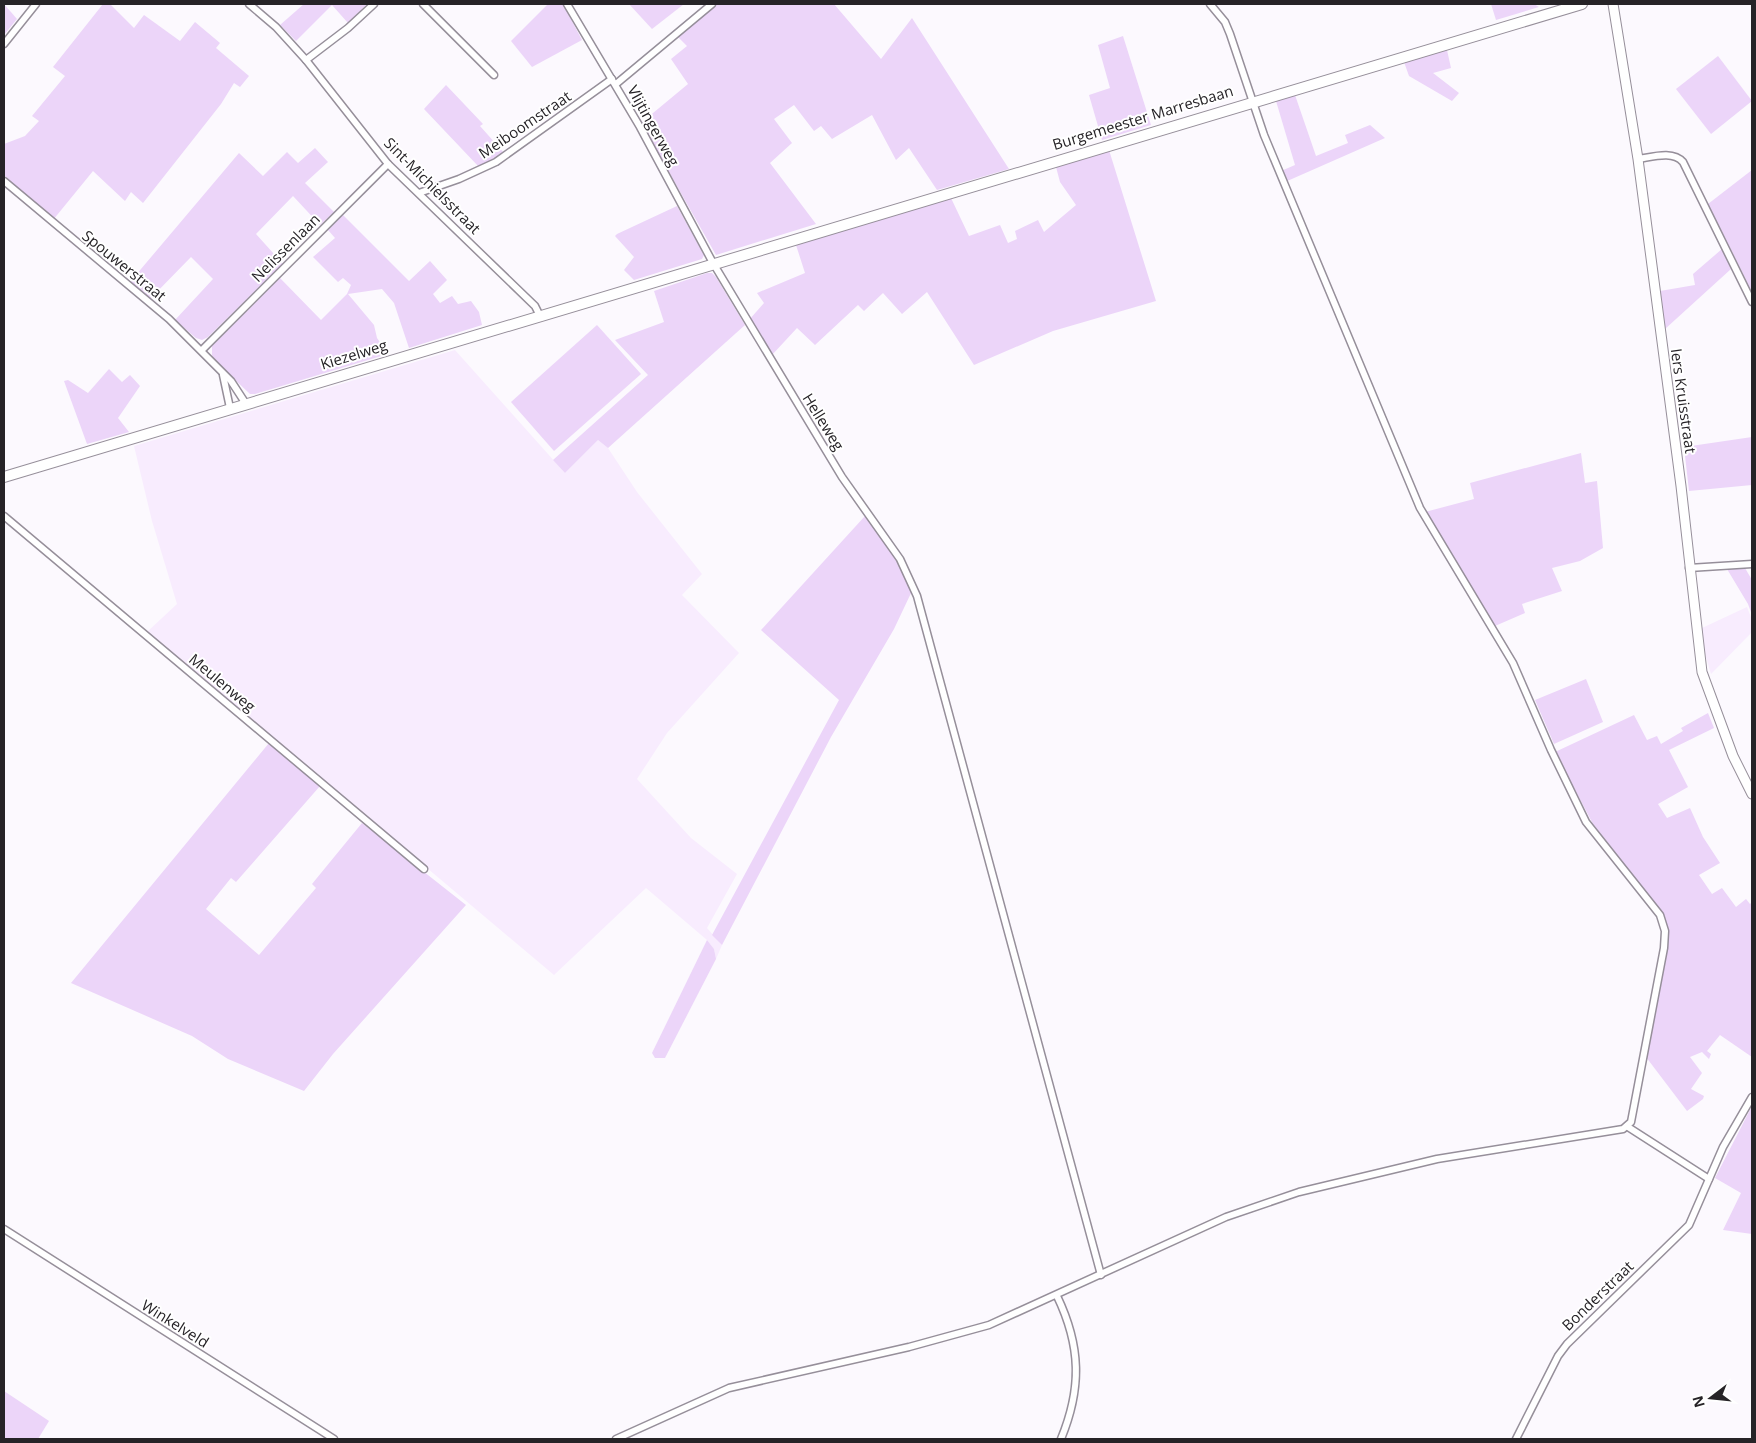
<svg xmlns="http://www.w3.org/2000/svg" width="1756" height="1443" font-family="'Open Sans',sans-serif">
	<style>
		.built { fill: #f8ecfe }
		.green { fill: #ecd5f9 }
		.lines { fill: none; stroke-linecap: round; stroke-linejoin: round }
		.street-casing { stroke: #968f9a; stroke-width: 9 }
		.secondary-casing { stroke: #968f9a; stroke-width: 11 }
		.primary-casing { stroke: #968f9a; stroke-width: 12 }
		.street { stroke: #fff; stroke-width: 6 }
		.secondary { stroke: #fff; stroke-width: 9 }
		.primary { stroke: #fff; stroke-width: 10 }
		.labels { text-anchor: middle; stroke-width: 4; stroke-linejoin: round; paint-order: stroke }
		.street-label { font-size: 15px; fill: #262327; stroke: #fff }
	</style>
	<rect width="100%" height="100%" fill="#fcf9fe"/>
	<g class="built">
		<path d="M455 350 565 473 598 440 608 448 637 492 702 574 682 595 739 653 667 733 637 779 691 838 737 874 707 928 722 945 716 959 714 949 707 940 646 888 554 975 147 632 177 604 152 521 134 446Z"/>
		<path d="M1747 607 1752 620V632L1711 674 1705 654 1702 628Z"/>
	</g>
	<g class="green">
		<path d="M4 4 17 19 4 35Z"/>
		<path d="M103 4H110L134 28 144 15 180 41 195 22 220 43 216 48 249 76 240 87 234 83 221 104 143 203 131 192 125 201 93 171 53 220 4 175V144L25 136 39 121 32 116 65 76 53 67Z"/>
		<path d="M304 4H367L348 23 332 5 296 41 280 25Z"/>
		<path d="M548 4H563L582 40 532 67 511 41Z"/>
		<path d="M629 4H684L652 29Z"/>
		<path d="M716 4H834L881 59 912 18 1009 169 937 190 909 148 896 160 872 115 832 139 821 126 814 131 794 105 774 119 792 143 770 163 816 224 716 255 641 123 688 84 671 59 687 46 676 35Z"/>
		<path d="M1491 4H1534L1539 7 1496 20Z"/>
		<path d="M1123 36 1151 125 1102 140 1089 95 1110 88 1098 45Z"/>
		<path d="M1447 50 1451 68 1433 73 1459 93 1452 101 1409 76 1404 62Z"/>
		<path d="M1718 56 1752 101 1711 134 1676 89Z"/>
		<path d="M446 85 483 124 480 126 504 153 479 167 424 109Z"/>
		<path d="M1295 95 1316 156 1348 143 1345 135 1370 125 1385 138 1285 182 1281 171 1295 165 1276 101Z"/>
		<path d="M315 148 328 162 305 183 334 212 320 225 293 196 256 234 283 264 208 337 202 340 196 338 175 320 213 279 191 257 150 299 130 282 239 153 263 176 287 152 298 163Z"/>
		<path d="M1109 150 1156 301 1053 331 974 365 927 292 902 314 883 293 864 311 858 305 815 345 797 328 772 355 749 320 764 303 757 293 805 273 796 245 951 198 969 236 1000 225 1008 243 1017 239 1015 231 1038 220 1044 232 1076 205 1060 182 1056 167Z"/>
		<path d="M1752 170V292L1708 204Z"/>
		<path d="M677 206 704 255 702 259 634 280 624 270 634 257 615 236 617 234Z"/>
		<path d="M343 215 409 281 430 261 447 280 433 294 440 303 452 296 458 304 471 301 479 312 482 325 409 348 394 303 382 289 348 294 374 325 377 338 388 354 255 394H250L215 361 212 355V346L280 278 321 320 347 294 351 285 343 278 338 282 313 257 335 238 328 230Z"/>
		<path d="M1722 249 1731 269 1665 329 1660 291 1695 285 1693 274Z"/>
		<path d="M707 273H712L716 277 745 325 608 448 598 440 565 473 553 460 648 375 615 340 664 322 654 291Z"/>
		<path d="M597 325 641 374 554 451 511 402Z"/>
		<path d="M109 369 122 382 130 375 140 386 118 418 129 432 87 444 64 381 68 380 88 393Z"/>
		<path d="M1752 437V485L1689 491 1684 447Z"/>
		<path d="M1581 453 1585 483 1597 481 1603 548 1580 561 1552 568 1562 591 1522 604 1525 613 1495 626 1425 512 1474 499 1470 483Z"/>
		<path d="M865 516 901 565 912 591 894 629 831 737 722 945 712 935 839 700 761 630Z"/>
		<path d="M1745 568 1752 580V615L1748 604 1727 569Z"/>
		<path d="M1586 679 1603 722 1554 744 1535 700Z"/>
		<path d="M1708 713 1714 728 1669 750 1688 787 1658 804 1667 818 1690 808 1703 837 1720 863 1699 875 1712 894 1722 888 1736 907 1746 899 1750 904 1752 902V1057L1720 1035 1707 1051 1711 1054 1709 1059 1702 1052 1690 1057 1702 1073 1691 1089 1704 1096 1703 1099 1687 1111 1646 1057 1667 948V927L1662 912 1593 824 1555 752 1634 715 1647 740 1657 736 1661 744 1683 731 1681 728Z"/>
		<path d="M269 743 320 786 236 882 231 878 206 909 259 955 316 888 312 884 362 823 466 905 333 1054 304 1091 228 1059 192 1036 71 983Z"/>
		<path d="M707 940 714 949 716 959 665 1058H655L652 1053Z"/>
		<path d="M1752 1106V1234L1723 1230 1741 1193 1715 1178Z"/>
		<path d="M4 1391 49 1421 38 1439H4Z"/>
	</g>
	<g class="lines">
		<defs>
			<g id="street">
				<path d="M249 4 276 27 306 60 388 164 535 306 540 316"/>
				<path d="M423 4 494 75"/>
				<path d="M567 4 640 127 713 263 842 477 900 559 917 596 1101 1275"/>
				<path d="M4 44 36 4"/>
				<path d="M306 60 348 28 374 4"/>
				<path d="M616 84 712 4"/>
				<path d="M1638 159C1652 157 1673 150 1683 162L1752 302"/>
				<path d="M4 181 169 319 231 381 246 404"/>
				<path d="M419 193 459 179 496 162 612 79"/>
				<path d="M202 350 388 164"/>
				<path d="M223 375 230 408"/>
				<path d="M4 516 424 869"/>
				<path d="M1689 568 1752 564"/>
				<path d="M1628 1127 1709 1179"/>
				<path d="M4 1229 334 1439"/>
				<path d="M1057 1296C1081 1346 1082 1388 1061 1439"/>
				<path d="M616 1439 729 1388 909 1347 989 1325 1226 1217 1299 1192 1437 1159 1623 1129 1631 1122 1664 948 1665 931 1660 915 1586 822 1551 750 1513 663 1420 508 1264 135 1230 34 1225 22 1210 4"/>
				<path d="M1516 1439 1558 1356 1567 1344 1689 1225 1723 1147 1752 1097"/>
			</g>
			<path id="secondary" d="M1613 4 1638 159 1681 486 1702 672 1733 756 1752 794"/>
			<path id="primary" d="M4 477 1582 4"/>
		</defs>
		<use href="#street" class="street-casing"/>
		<use href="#secondary" class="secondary-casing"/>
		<use href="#primary" class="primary-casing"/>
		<use href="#street" class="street"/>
		<use href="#secondary" class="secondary"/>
		<use href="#primary" class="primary"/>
	</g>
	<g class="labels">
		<g class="street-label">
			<text transform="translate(1143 118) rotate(-17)" y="5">Burgemeester Marresbaan</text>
			<text transform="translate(525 125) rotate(-34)" y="5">Meiboomstraat</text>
			<text transform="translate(653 126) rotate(61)" y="5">Vlijtingerweg</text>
			<text transform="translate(432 186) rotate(45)" y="5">Sint-Michielsstraat</text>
			<text transform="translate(286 248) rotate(-45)" y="5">Nelissenlaan</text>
			<text transform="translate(124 266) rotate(39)" y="5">Spouwerstraat</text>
			<text transform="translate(354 355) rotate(-17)" y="5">Kiezelweg</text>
			<text transform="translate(1683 401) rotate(82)" y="5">Iers Kruisstraat</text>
			<text transform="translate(823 422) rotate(58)" y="5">Helleweg</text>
			<text transform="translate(222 683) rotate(40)" y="5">Meulenweg</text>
			<text transform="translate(1598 1296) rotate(-44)" y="5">Bonderstraat</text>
			<text transform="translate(175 1324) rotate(32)" y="5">Winkelveld</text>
		</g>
	</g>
	<rect width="1756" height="1443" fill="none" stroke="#262327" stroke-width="10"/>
	<g transform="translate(1711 1398) rotate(254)" stroke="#ffffff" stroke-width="4" paint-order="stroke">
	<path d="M0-4L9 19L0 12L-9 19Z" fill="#262327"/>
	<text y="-8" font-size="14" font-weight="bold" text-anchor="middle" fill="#262327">N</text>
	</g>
</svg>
